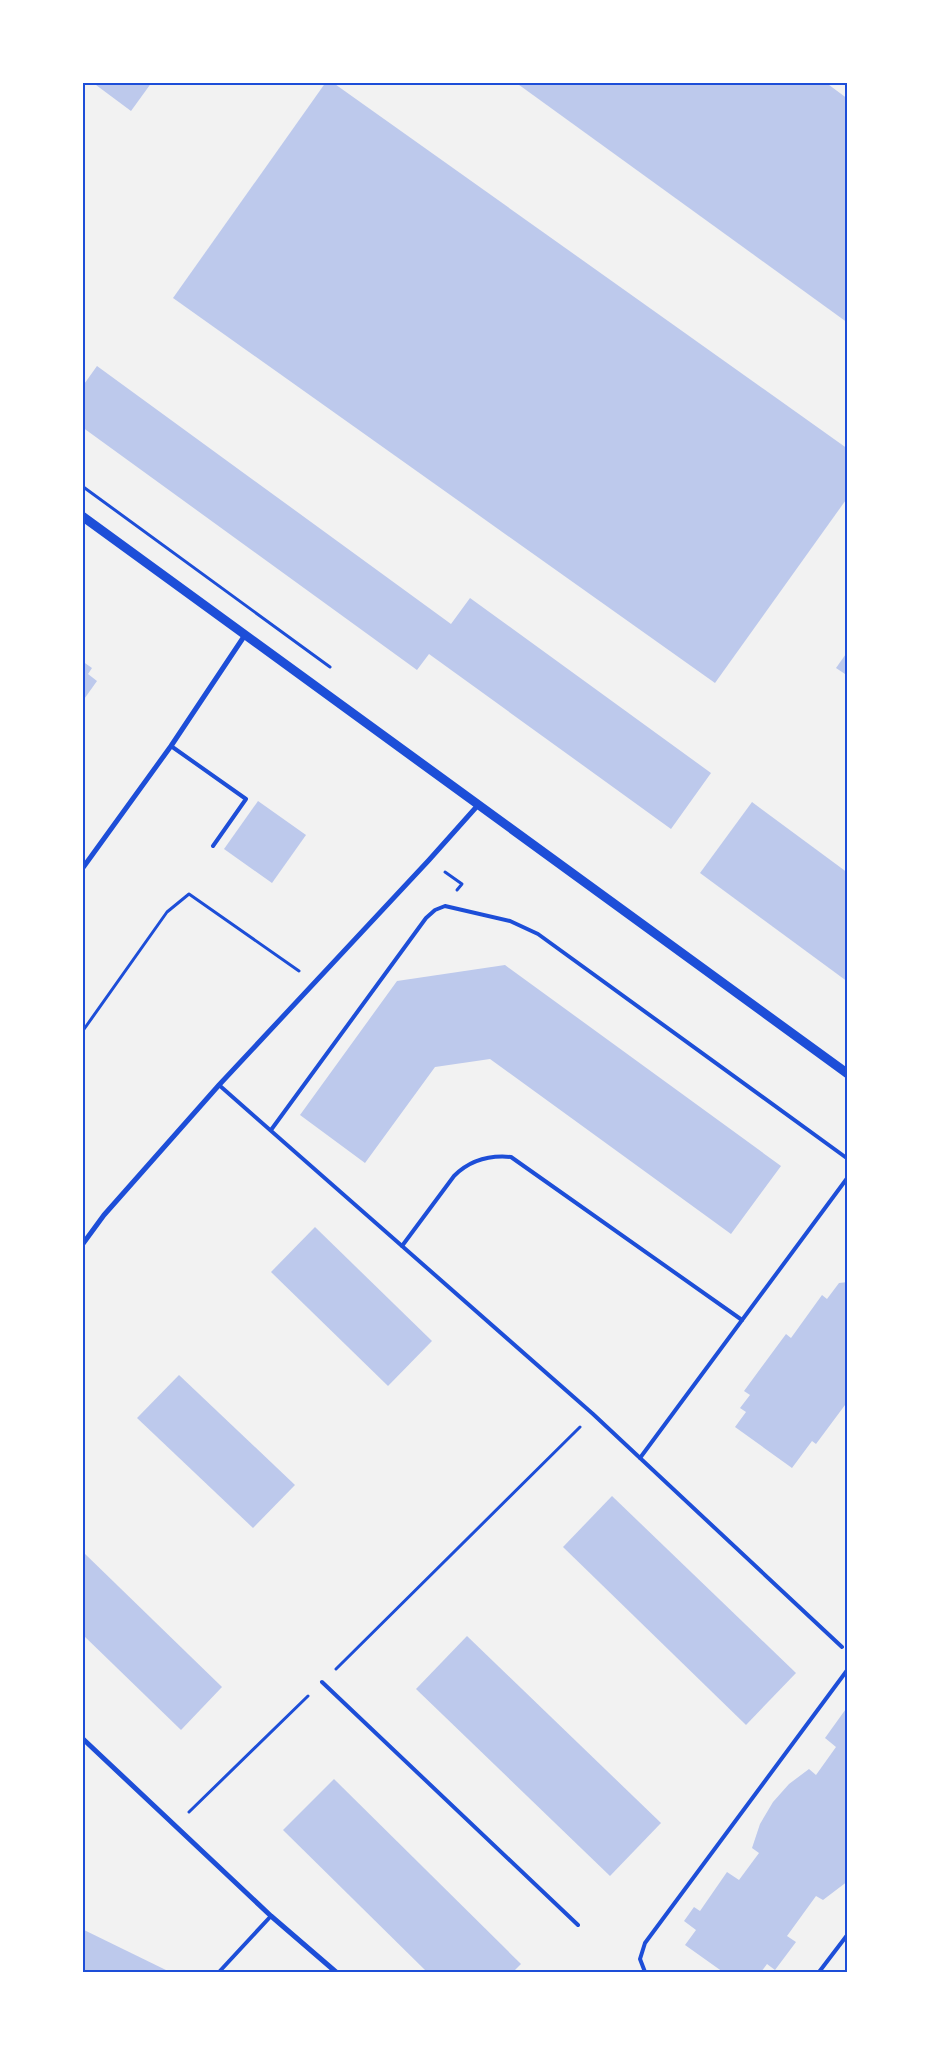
<svg xmlns="http://www.w3.org/2000/svg" width="930" height="2055" font-family="'Alegreya Sans',sans-serif">
	<style>
		.building { fill: #bdc9ec }
		.lines { fill: none; stroke-linecap: round; stroke-linejoin: round }
		.path { stroke: #1d4ed8; stroke-width: 3 }
		.service { stroke: #1d4ed8; stroke-width: 4 }
		.minor { stroke: #1d4ed8; stroke-width: 5 }
		.tertiary { stroke: #1d4ed8; stroke-width: 9 }
		.neatline { fill: none; stroke: #1d4ed8; stroke-width: 2 }
	</style>
	<rect width="100%" height="100%" fill="#f2f2f2"/>
	<g class="building">
		<path d="M92 82H152L131 111Z"/>
		<path d="M326 82H332L848 449V497L715 683 173 298Z"/>
		<path d="M515 82H825L848 99V323Z"/>
		<path d="M97 366 451 624 470 598 711 773 671 829 429 654 417 670 82 427V387Z"/>
		<path d="M848 651V676L836 668Z"/>
		<path d="M82 661 92 668 88 674 97 681 82 702Z"/>
		<path d="M258 801 306 835 272 883 224 849Z"/>
		<path d="M752 802 848 873V982L700 873Z"/>
		<path d="M505 965 781 1166 731 1234 490 1059 435 1067 365 1163 300 1115 397 981Z"/>
		<path d="M315 1227 432 1341 388 1386 271 1272Z"/>
		<path d="M848 1282V1401L816 1444 812 1441 792 1468 735 1427 746 1412 740 1408 750 1395 744 1391 786 1334 791 1338 822 1295 827 1299 839 1283Z"/>
		<path d="M179 1375 295 1485 253 1528 137 1418Z"/>
		<path d="M612 1496 796 1673 746 1725 563 1547Z"/>
		<path d="M82 1551 222 1687 181 1730 82 1634Z"/>
		<path d="M467 1636 661 1823 610 1876 416 1689Z"/>
		<path d="M848 1706V1881L823 1900 816 1896 787 1936 796 1942 775 1970 767 1964 761 1972H723L685 1945 696 1930 684 1921 694 1907 700 1911 727 1872 739 1880 759 1853 752 1848 760 1824 773 1802 789 1784 809 1769 816 1775 836 1747 825 1738Z"/>
		<path d="M334 1779 521 1964 513 1972H427L283 1830Z"/>
		<path d="M82 1929 168 1971 167 1972H82Z"/>
	</g>
	<g class="lines">
		<g class="path">
			<path d="M82 486 330 667"/>
			<path d="M445 872 462 884 457 890"/>
			<path d="M82 1032 167 912 189 894 299 971"/>
			<path d="M336 1669 580 1427"/>
			<path d="M189 1812 308 1696"/>
		</g>
		<g class="service">
			<path d="M171 746 246 799 213 846"/>
			<path d="M219 1085 593 1414 842 1647"/>
			<path d="M271 1130 426 918 435 910 445 906 510 921 538 934 848 1159"/>
			<path d="M402 1246 454 1176C470 1160 490 1155 511 1157L742 1320"/>
			<path d="M640 1458 848 1177"/>
			<path d="M322 1682 578 1925"/>
			<path d="M219 1972 271 1916"/>
			<path d="M645 1972 640 1959 645 1943 848 1669"/>
			<path d="M819 1972 848 1934"/>
		</g>
		<g class="minor">
			<path d="M82 869 171 746 245 635"/>
			<path d="M82 1245 104 1215 219 1085 429 860 479 804"/>
			<path d="M82 1738 271 1916 336 1972"/>
		</g>
		<path class="tertiary" d="M82 516 848 1074"/>
	</g>
	<rect width="930" height="2055" fill="none" stroke="#ffffff" stroke-width="168"/>
	<rect x="84" y="84" width="762" height="1887" class="neatline"/>
</svg>
